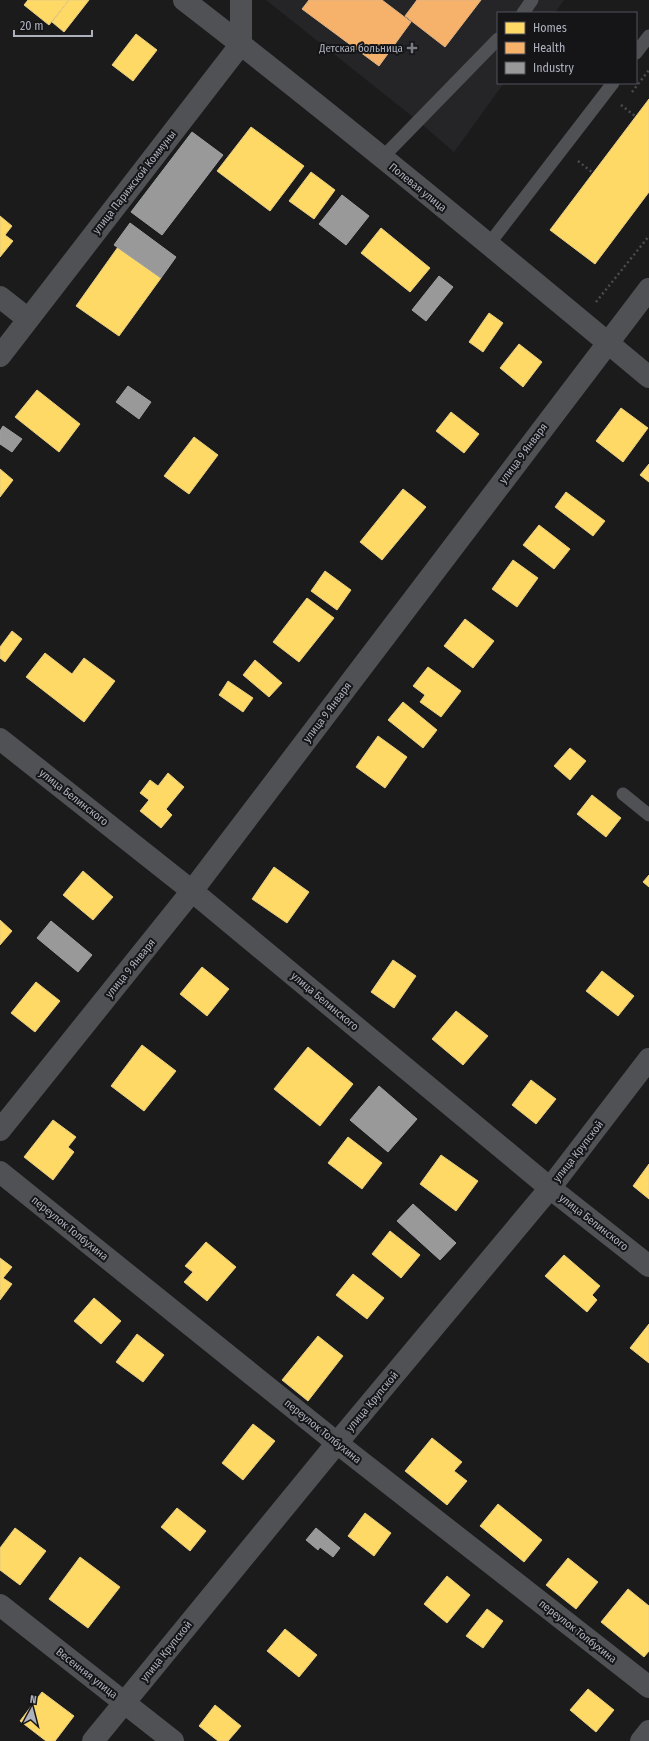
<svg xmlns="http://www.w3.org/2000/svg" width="649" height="1741" font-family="'Fira Sans Condensed',sans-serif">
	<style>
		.built { fill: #252528 }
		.homes { fill: #ffd966; stroke: #e6cd80 }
		.health { fill: #f6b26b; stroke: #e0b283 }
		.industry { fill: #999; stroke: #9fa0a4 }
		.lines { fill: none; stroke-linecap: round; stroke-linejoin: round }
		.path { stroke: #4b4c4f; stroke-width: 2.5; stroke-dasharray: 2 3; stroke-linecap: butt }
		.service { stroke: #4f5155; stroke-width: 13 }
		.minor { stroke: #4f5155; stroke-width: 22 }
		.poi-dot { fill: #7a7c84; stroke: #151518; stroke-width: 1.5 }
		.labels { text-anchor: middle; stroke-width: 4; stroke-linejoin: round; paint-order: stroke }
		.poi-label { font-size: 11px; fill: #adb1bc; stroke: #151518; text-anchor: end }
		.street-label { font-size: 11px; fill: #adb1bc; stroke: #151518 }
	</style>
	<rect width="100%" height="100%" fill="#1b1b1c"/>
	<path class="built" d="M266 0H564L555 13H498V83H504L454 152 418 121Z"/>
	<g class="homes">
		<path d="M28 0H69L49 25 24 5Z"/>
		<path d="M69 0H89L64 32 52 22Z"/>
		<path d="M136 34 157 50 133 81 112 65Z"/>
		<path d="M649 99V192L595 264 550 230Z"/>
		<path d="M251 127 304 166 270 211 217 171Z"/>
		<path d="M311 172 335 190 314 219 289 201Z"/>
		<path d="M0 216 12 226 5 235 13 241 0 257Z"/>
		<path d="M381 228 430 268 410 292 361 253Z"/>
		<path d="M118 247 161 278 119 336 76 306Z"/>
		<path d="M489 313 503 323 483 352 469 342Z"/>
		<path d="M519 344 542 362 523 387 500 368Z"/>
		<path d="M37 390 80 424 59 452 15 417Z"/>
		<path d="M621 408 648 428 623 462 596 441Z"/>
		<path d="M451 412 479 434 464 453 436 431Z"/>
		<path d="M194 437 218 455 189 494 164 476Z"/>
		<path d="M649 464V482L640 475Z"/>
		<path d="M0 469 13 480 0 497Z"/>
		<path d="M403 489 426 507 382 560 360 542Z"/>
		<path d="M566 492 605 521 593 536 555 507Z"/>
		<path d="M539 525 570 549 554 569 523 545Z"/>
		<path d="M513 560 538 578 517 607 492 589Z"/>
		<path d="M325 571 351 590 337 610 311 591Z"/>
		<path d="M307 598 334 618 299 662 273 642Z"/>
		<path d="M465 619 494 641 473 668 444 646Z"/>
		<path d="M12 631 22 639 5 662 0 658V647Z"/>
		<path d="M45 653 72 674 84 658 115 681 84 722 26 677Z"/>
		<path d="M255 660 282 683 269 697 243 675Z"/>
		<path d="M428 667 461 691 441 717 420 702 425 695 413 686Z"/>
		<path d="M228 681 253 698 243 712 219 695Z"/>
		<path d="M403 702 437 730 423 748 388 720Z"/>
		<path d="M378 736 407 757 385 788 356 767Z"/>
		<path d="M570 748 586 761 570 780 554 766Z"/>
		<path d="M168 773 184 787 166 809 172 815 161 828 140 811 149 800 140 793 150 780 158 786Z"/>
		<path d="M592 795 621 818 606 837 577 814Z"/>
		<path d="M274 867 309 892 287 923 252 899Z"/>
		<path d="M83 871 113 897 93 920 63 895Z"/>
		<path d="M649 875V887L643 882Z"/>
		<path d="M0 920 12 931 0 945Z"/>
		<path d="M393 960 416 976 394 1008 371 992Z"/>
		<path d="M202 967 229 989 207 1016 180 994Z"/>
		<path d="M602 971 634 996 618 1016 586 991Z"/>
		<path d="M36 982 60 1001 35 1032 11 1013Z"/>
		<path d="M456 1011 488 1036 463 1065 432 1039Z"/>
		<path d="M142 1045 176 1071 144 1111 111 1086Z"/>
		<path d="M308 1047 353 1084 320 1126 274 1089Z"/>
		<path d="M531 1080 556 1099 536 1124 512 1105Z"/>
		<path d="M53 1120 76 1137 68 1147 74 1152 53 1180 24 1157Z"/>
		<path d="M348 1137 382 1163 362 1189 328 1163Z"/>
		<path d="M441 1155 478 1181 456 1211 420 1184Z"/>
		<path d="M649 1164V1199L633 1186Z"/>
		<path d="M390 1231 420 1255 401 1278 372 1254Z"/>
		<path d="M206 1242 236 1267 207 1301 184 1282 193 1272 185 1266Z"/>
		<path d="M564 1255 600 1286 592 1295 597 1300 587 1312 545 1276Z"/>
		<path d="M0 1258 12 1267 3 1278 12 1284 0 1300Z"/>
		<path d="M353 1274 384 1298 367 1319 336 1295Z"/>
		<path d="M94 1298 121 1321 101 1344 74 1321Z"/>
		<path d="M649 1324V1363L630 1348Z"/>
		<path d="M137 1334 164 1355 143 1382 116 1362Z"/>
		<path d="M318 1336 343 1356 308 1401 282 1380Z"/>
		<path d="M253 1424 275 1441 243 1480 222 1463Z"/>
		<path d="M432 1438 462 1462 454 1471 467 1481 447 1505 405 1471Z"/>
		<path d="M498 1504 542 1540 524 1562 480 1526Z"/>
		<path d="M177 1508 206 1531 190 1551 161 1527Z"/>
		<path d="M365 1513 391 1533 374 1556 348 1536Z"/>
		<path d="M15 1528 46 1551 20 1585 0 1570V1548Z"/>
		<path d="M80 1557 120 1587 88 1628 49 1599Z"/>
		<path d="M568 1558 598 1582 576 1609 546 1585Z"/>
		<path d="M447 1576 470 1595 447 1623 424 1604Z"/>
		<path d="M628 1589 649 1606V1651L644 1657 601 1622Z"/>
		<path d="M487 1609 503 1621 483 1648 466 1636Z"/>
		<path d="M285 1629 317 1655 299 1677 267 1651Z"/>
		<path d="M588 1689 614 1710 596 1732 570 1710Z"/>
		<path d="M42 1692 74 1716 55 1741H46L20 1721Z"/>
		<path d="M215 1705 241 1726 228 1741H218L199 1726Z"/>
	</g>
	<g class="health">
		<path d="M309 0H382L411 22 379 66 302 9Z"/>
		<path d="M417 0H481L445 47 405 16Z"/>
	</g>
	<g class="industry">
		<path d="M192 132 223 155 162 235 131 212Z"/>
		<path d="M342 195 369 216 346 245 319 224Z"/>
		<path d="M130 223 176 257 161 278 114 245Z"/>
		<path d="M439 276 453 287 426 321 412 310Z"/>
		<path d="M128 386 151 402 139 419 116 402Z"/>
		<path d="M3 426 22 439 12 452 0 444V431Z"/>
		<path d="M51 921 92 955 78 972 37 938Z"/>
		<path d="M379 1086 417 1119 388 1152 350 1120Z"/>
		<path d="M413 1204 456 1243 440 1260 397 1221Z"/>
		<path d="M316 1528 340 1548 333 1557 320 1547 318 1550 306 1540Z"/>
	</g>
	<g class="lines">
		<g class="path">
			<path d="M632 92 649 70"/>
			<path d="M621 105 635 116"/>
			<path d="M578 161 593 173"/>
			<path d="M596 302 649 236"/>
		</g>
		<g class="service">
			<path d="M523 13 532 0"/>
			<path d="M636 53 649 36"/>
			<path d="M382 158 498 39"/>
			<path d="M489 244 613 83"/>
			<path d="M623 794 649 815"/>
		</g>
		<g class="minor">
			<path d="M184 0C342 122 496 250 649 377"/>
			<path d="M0 297 28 319"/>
			<path d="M0 356 241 44V0"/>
			<path d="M0 739 192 891 550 1188 649 1266"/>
			<path d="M0 1130 192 891 649 289"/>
			<path d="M0 1172 337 1443 649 1687"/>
			<path d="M0 1605 173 1741"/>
			<path d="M93 1741 337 1443 550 1188 649 1059"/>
			<path d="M641 1741 649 1731"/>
		</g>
	</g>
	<path class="poi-dot" d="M410 42h4v4h4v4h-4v4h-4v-4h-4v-4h4z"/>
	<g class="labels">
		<g class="poi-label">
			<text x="403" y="52">Детская больница</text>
		</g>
		<g class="street-label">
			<text transform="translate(134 182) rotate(-52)" y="4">улица Парижской Коммуны</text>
			<text transform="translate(418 187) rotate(39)" y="4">Полевая улица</text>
			<text transform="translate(523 453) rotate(-53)" y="4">улица 9 Января</text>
			<text transform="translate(327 712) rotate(-53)" y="4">улица 9 Января</text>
			<text transform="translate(74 797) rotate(38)" y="4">улица Белинского</text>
			<text transform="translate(130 968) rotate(-51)" y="4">улица 9 Января</text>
			<text transform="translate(325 1001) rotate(40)" y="4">улица Белинского</text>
			<text transform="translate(578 1151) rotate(-52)" y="4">улица Крупской</text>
			<text transform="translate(594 1222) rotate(38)" y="4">улица Белинского</text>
			<text transform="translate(70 1228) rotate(39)" y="4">переулок Толбухина</text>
			<text transform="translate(372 1401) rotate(-50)" y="4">улица Крупской</text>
			<text transform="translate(323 1431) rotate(39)" y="4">переулок Толбухина</text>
			<text transform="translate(578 1631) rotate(38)" y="4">переулок Толбухина</text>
			<text transform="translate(166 1651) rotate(-51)" y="4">улица Крупской</text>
			<text transform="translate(87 1673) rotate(38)" y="4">Весенняя улица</text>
		</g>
	</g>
	<rect x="497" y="12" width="140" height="72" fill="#151518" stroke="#52535a"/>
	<rect x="505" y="22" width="20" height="12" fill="#ffd966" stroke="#52535a"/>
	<text x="533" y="32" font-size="12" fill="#adb1bc">Homes</text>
	<rect x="505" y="42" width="20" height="12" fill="#f6b26b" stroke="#52535a"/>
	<text x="533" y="52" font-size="12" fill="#adb1bc">Health</text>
	<rect x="505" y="62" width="20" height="12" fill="#999999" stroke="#52535a"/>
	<text x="533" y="72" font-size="12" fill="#adb1bc">Industry</text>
	<g transform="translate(32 1709) rotate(7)" stroke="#151518" stroke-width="3" paint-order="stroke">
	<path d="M0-3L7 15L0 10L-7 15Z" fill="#adb1bc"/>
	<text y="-6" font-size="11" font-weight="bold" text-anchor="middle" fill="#adb1bc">N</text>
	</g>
	<path d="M14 30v6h78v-6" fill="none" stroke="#adb1bc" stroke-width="2"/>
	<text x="20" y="30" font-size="12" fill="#adb1bc" stroke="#151518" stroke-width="3" paint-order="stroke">20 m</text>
</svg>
